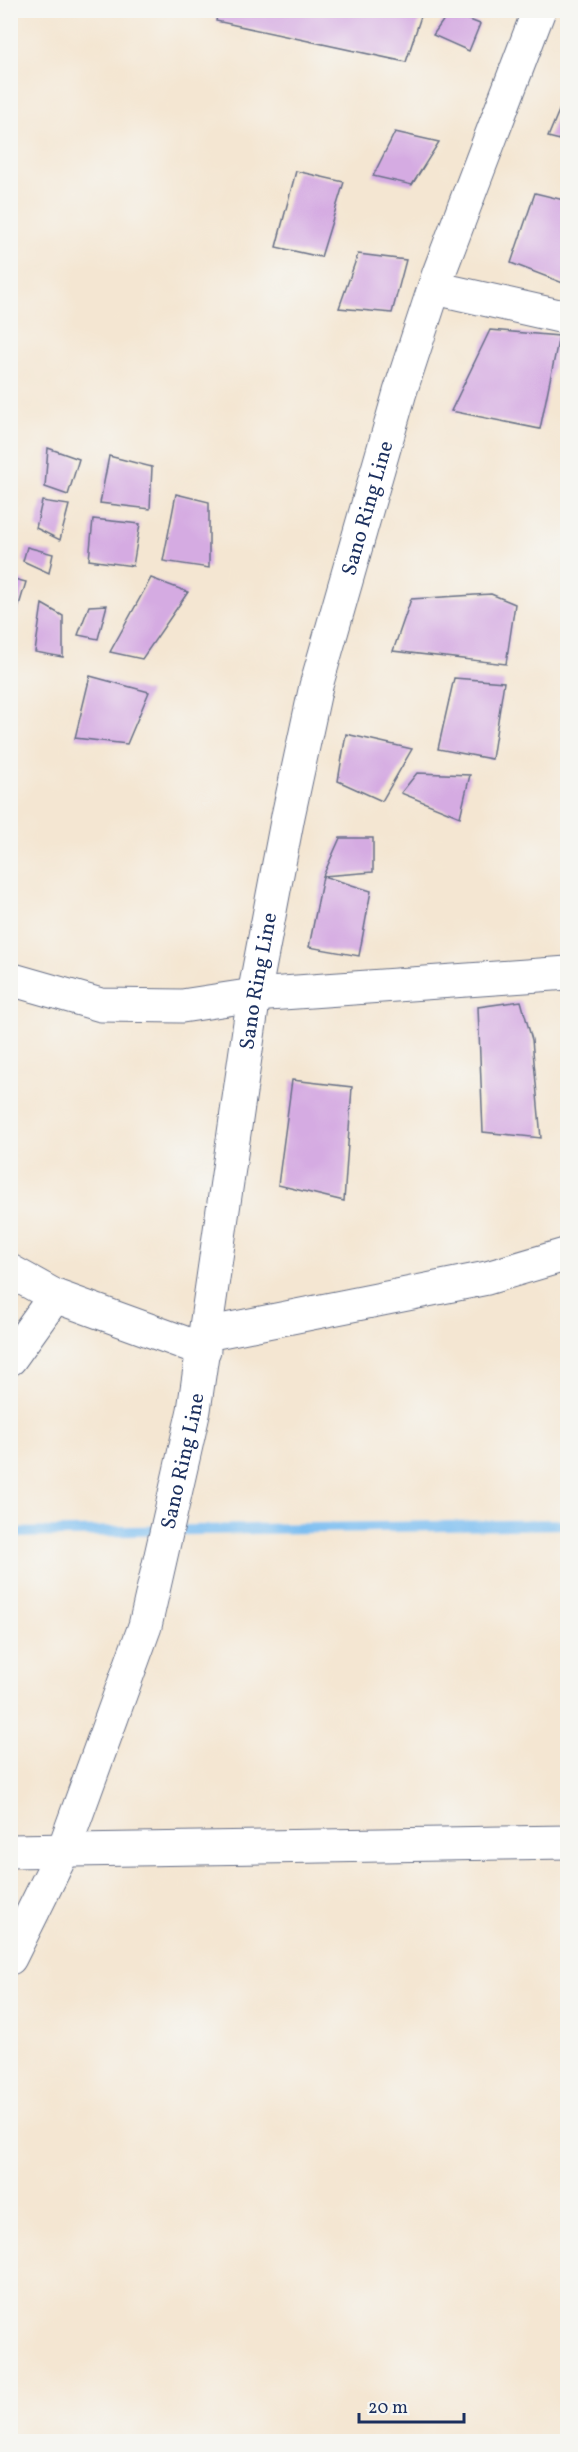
<svg xmlns="http://www.w3.org/2000/svg" width="578" height="2452" font-family="Vollkorn,serif">
	<style>
		.lines { fill: none; stroke-linecap: round; stroke-linejoin: round }
		.stream { stroke: #7bbef1; stroke-width: 10 }
		.building { fill: #d5abe2 }
		.minor-casing { stroke: #676f87; stroke-width: 35 }
		.major-casing { stroke: #676f87; stroke-width: 35 }
		.minor { stroke: #fff; stroke-width: 33 }
		.major { stroke: #fff; stroke-width: 33 }
		.labels { text-anchor: middle; stroke-width: 4.5; stroke-linejoin: round; paint-order: stroke }
		.street-label { font-size: 21px; fill: #1b2f5e; stroke: #f6f6f2 }
	</style>
	<rect width="100%" height="100%" fill="#f6f6f2"/>
	<filter id="ink" filterUnits="userSpaceOnUse"><feTurbulence type="fractalNoise" baseFrequency=".0167" numOctaves="2"/><feDisplacementMap in="SourceGraphic" scale="12" xChannelSelector="R" yChannelSelector="G"/><feConvolveMatrix kernelMatrix="1 2 1 2 8 2 1 2 1" color-interpolation-filters="sRGB"/></filter>
	<filter id="wash" filterUnits="userSpaceOnUse"><feTurbulence type="fractalNoise" baseFrequency=".008" numOctaves="4" result="noise"/><feDisplacementMap in="SourceGraphic" scale="24" xChannelSelector="R" yChannelSelector="G"/><feGaussianBlur stdDeviation="1.35" result="paint"/><feColorMatrix in="noise" values="0 0 0 0 0 0 0 0 0 0 0 0 0 0 0 0 0 1.4 0 .05"/><feComposite in="paint" operator="in"/></filter>
	<g filter="url(#wash)">
		<rect width="100%" height="100%" fill="#f4e6d2"/>
		<g class="lines">
			<path class="stream" d="M10 1533 568 1524"/>
		</g>
		<g id="blocks">
			<g class="building">
				<path d="M218 10H423L406 62 216 21Z"/>
				<path d="M449 12 480 24 469 51 433 35Z"/>
				<path d="M566 94 568 95V142L548 137Z"/>
				<path d="M395 132 439 142 412 185 373 176Z"/>
				<path d="M296 171 344 182 321 257 276 247Z"/>
				<path d="M535 193 568 201V285L511 263Z"/>
				<path d="M358 254 406 260 392 313 339 308Z"/>
				<path d="M490 330 559 336 540 429 451 411Z"/>
				<path d="M48 448 79 459 68 495 45 487Z"/>
				<path d="M109 456 152 467 150 509 100 503Z"/>
				<path d="M176 494 209 502V568L163 561Z"/>
				<path d="M42 501 69 505 60 540 36 528Z"/>
				<path d="M93 519 140 524 133 566 89 560Z"/>
				<path d="M27 547 53 554 49 573 23 561Z"/>
				<path d="M10 578 26 582 11 632H10Z"/>
				<path d="M151 578 188 592 142 659 110 652Z"/>
				<path d="M491 594 515 604 506 664 393 651 411 599Z"/>
				<path d="M42 604 63 616V657L35 652Z"/>
				<path d="M107 605 98 639 78 635 89 606Z"/>
				<path d="M90 676 149 692 127 744 75 738Z"/>
				<path d="M454 678 504 682 492 759 438 749Z"/>
				<path d="M346 734 412 749 382 801 338 781Z"/>
				<path d="M417 773 470 775 460 817 401 793Z"/>
				<path d="M340 838H373V872L323 876 371 891 359 956 309 947 323 876Z"/>
				<path d="M521 1001 532 1040 541 1138 483 1132 478 1007Z"/>
				<path d="M292 1080 352 1087 344 1201 278 1185Z"/>
			</g>
		</g>
	</g>
	<g filter="url(#ink)">
		<use href="#blocks" fill-opacity="0" stroke="#676f87" stroke-width="1.5"/>
		<g class="lines">
			<defs>
				<g id="minor">
					<path d="M435 288 568 318"/>
					<path d="M10 979 101 1005 182 1006 254 995 568 973"/>
					<path d="M10 1271 55 1296 204 1350"/>
					<path d="M206 1334 487 1278 568 1254"/>
					<path d="M10 1359 55 1296"/>
					<path d="M10 1851 568 1842"/>
				</g>
				<g id="major">
					<path id="s1" d="M10 1958 64 1849 145 1626 194 1410 254 995 288 816 316 686 400 392 439 273 539 10"/>
				</g>
			</defs>
			<use href="#minor" class="minor-casing"/>
			<use href="#major" class="major-casing"/>
			<use href="#minor" class="minor"/>
			<use href="#major" class="major"/>
		</g>
	</g>
	<g class="labels">
		<g class="street-label">
			<text dy="7" stroke="none"><textPath href="#s1" startOffset="1500">Sano Ring Line</textPath></text>
			<text dy="7" stroke="none"><textPath href="#s1" startOffset="1014">Sano Ring Line</textPath></text>
			<text dy="7" stroke="none"><textPath href="#s1" startOffset="528">Sano Ring Line</textPath></text>
		</g>
	</g>
	<rect width="578" height="2452" fill="none" stroke="#f6f6f2" stroke-width="36"/>
	<path d="M359 2413v9h105v-9" fill="none" stroke="#1b2f5e" stroke-width="3"/>
	<text x="368" y="2413" font-size="18" fill="#1b2f5e" stroke="#f6f6f2" stroke-width="4.5" paint-order="stroke">20 m</text>
</svg>
